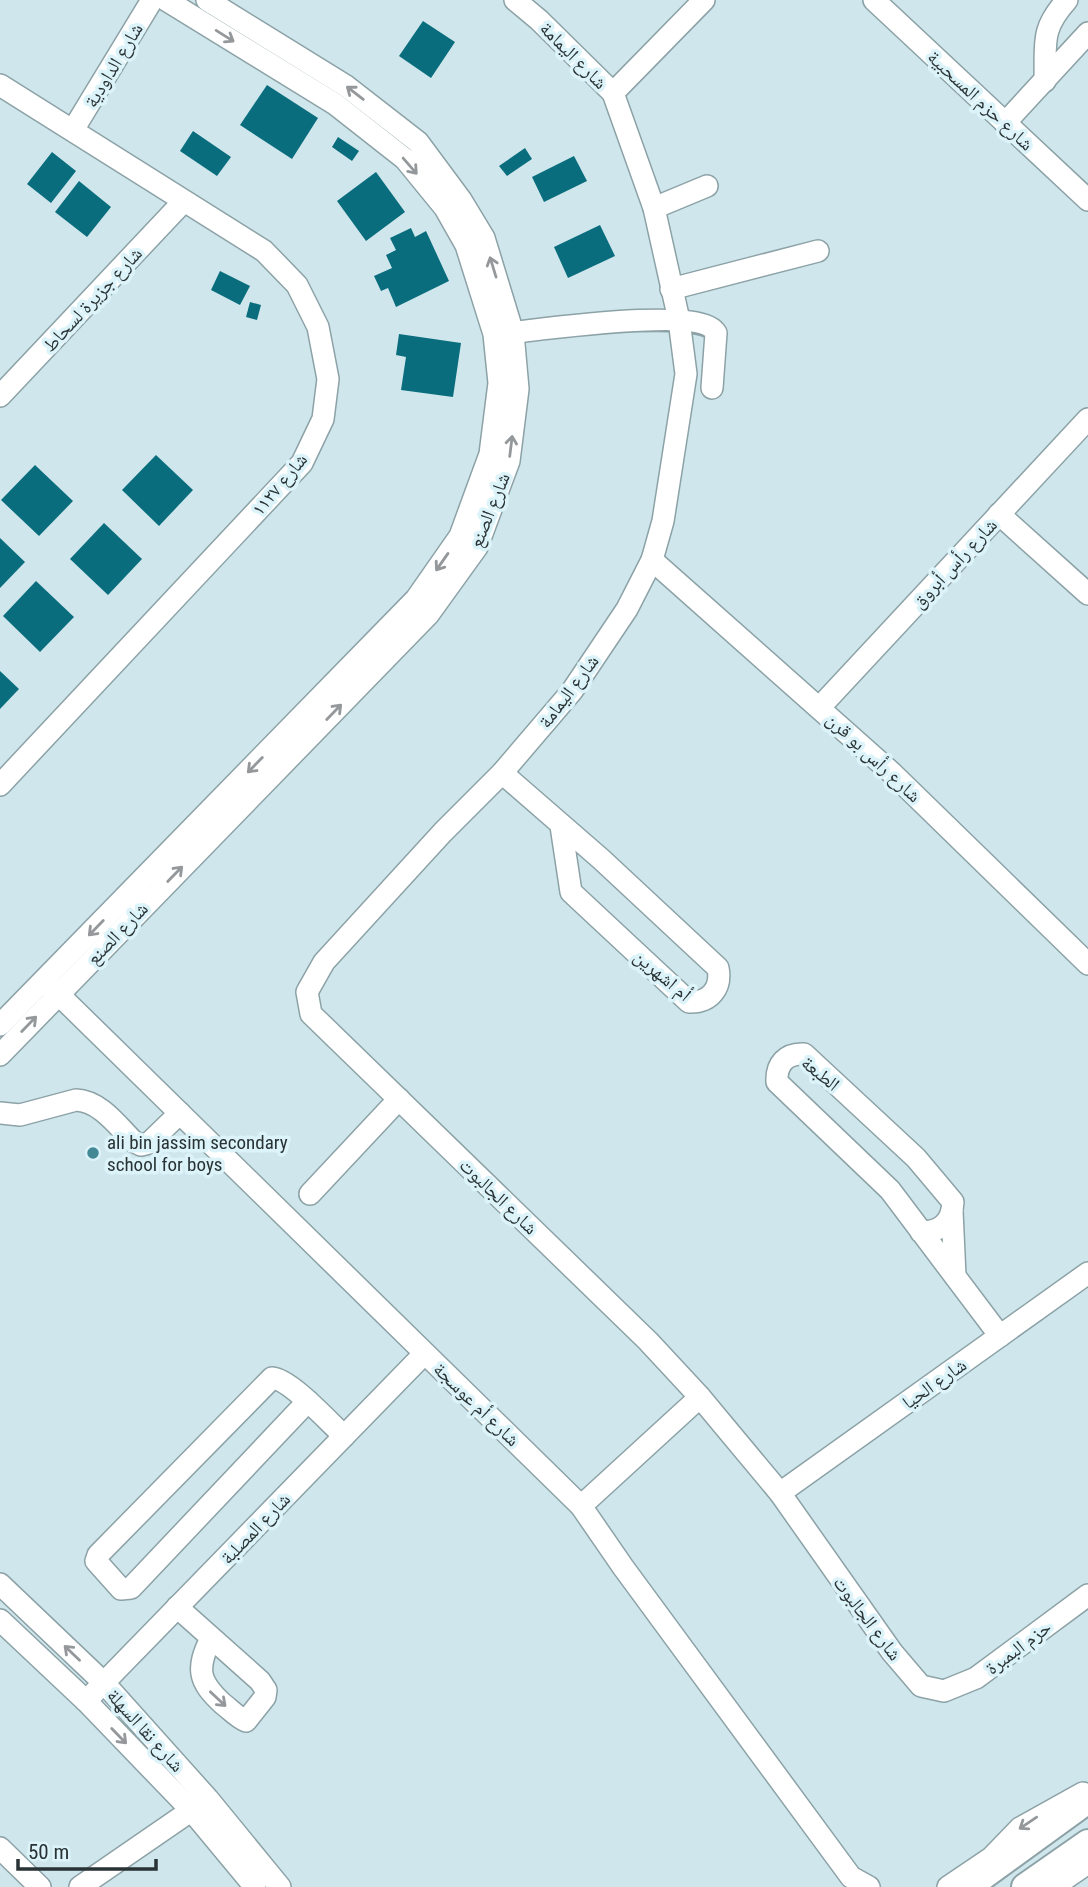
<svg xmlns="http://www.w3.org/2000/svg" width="1088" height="1887" font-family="'Roboto Condensed','Noto Naskh Arabic',sans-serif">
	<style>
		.building { fill: #096d7d }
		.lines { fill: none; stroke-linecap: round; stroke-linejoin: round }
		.minor-casing { stroke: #8ca2a7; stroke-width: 24 }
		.major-casing { stroke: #8ca2a7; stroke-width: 30 }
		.minor { stroke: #fff; stroke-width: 21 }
		.major { stroke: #fff; stroke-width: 26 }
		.oneway { stroke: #94989a }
		.poi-dot { fill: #438895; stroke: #dcf4f9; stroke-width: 2.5 }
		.labels { text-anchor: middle; stroke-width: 7; stroke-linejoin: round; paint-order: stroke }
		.street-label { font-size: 19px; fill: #293234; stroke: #dcf4f9 }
		.poi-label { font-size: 19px; fill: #293234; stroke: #dcf4f9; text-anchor: start }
	</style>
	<rect width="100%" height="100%" fill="#cfe7ec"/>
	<g class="building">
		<path d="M423 21 455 42 431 78 399 56Z"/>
		<path d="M267 85 318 118 292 159 240 125Z"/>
		<path d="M193 131 231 157 217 176 180 151Z"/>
		<path d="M338 137 359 151 352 161 332 147Z"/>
		<path d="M525 148 532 159 507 176 499 166Z"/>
		<path d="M52 152 76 171 51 203 27 184Z"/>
		<path d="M574 156 587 181 544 202 532 177Z"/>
		<path d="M376 172 405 212 366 241 337 201Z"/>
		<path d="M79 181 111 207 87 237 55 212Z"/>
		<path d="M600 225 615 256 568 278 554 247Z"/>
		<path d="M411 228 415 237 426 231 449 281 396 307 388 288 381 291 374 276 392 268 386 255 396 250 390 238Z"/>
		<path d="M220 271 250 286 240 305 211 290Z"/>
		<path d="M250 302 261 305 257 320 246 317Z"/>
		<path d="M399 334 461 343 453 397 401 390 406 357 396 355Z"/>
		<path d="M156 455 193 490 159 526 122 490Z"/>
		<path d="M35 465 73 501 39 536 1 500Z"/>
		<path d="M104 523 142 559 108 595 70 559Z"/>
		<path d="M0 538 25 562 0 588Z"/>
		<path d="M36 581 74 617 40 652 3 616Z"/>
		<path d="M0 671 19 689 0 709Z"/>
	</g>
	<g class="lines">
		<defs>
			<g id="minor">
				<path d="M515 0 539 20 613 93 654 208 679 320 686 374 663 521 652 560 627 609 572 691 502 773 443 832 324 962 307 992 311 1014 648 1341 700 1397 780 1493 892 1652 921 1686 944 1691 976 1678 1088 1595"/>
				<path d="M874 0 1088 200"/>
				<path d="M1045 81C1046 43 1040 30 1067 0"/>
				<path d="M0 85 264 251 297 285 318 327 328 379 323 419 302 463 0 785"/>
				<path d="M613 93 704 0"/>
				<path d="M1005 123 1088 33"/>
				<path d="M73 130 152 0"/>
				<path d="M654 208 707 186"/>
				<path d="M671 289 818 251"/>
				<path d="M499 334C533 331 702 305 716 333L712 388"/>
				<path d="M0 396 183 202"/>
				<path d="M999 514 1088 594"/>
				<path d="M652 560 892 773 1088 964"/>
				<path d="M820 707 1088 419"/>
				<path d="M502 773 601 859 718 968C722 988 710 1003 689 1002L571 892 561 826"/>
				<path d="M50 986 581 1506 623 1567 851 1877 869 1887"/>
				<path d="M0 1025 416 599 460 536 490 454 499 383 494 334 466 245 445 208 405 159 335 104 166 0"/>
				<path d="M0 1055 428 615 477 547 509 461 518 389 513 333 484 238 461 200 418 142 346 86 207 0"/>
				<path d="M0 1113 20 1115 76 1100C100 1101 117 1125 133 1141L141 1145 149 1143 180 1113"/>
				<path d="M310 1194 399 1099"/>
				<path d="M952 1211 955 1276"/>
				<path d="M921 1232C941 1232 952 1222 953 1202L916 1158 804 1054C786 1053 776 1064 777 1082L890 1190 1000 1336"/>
				<path d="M308 1401 131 1588 121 1589 96 1561 98 1555 272 1378C290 1379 329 1422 344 1436"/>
				<path d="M780 1493 1088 1273"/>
				<path d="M581 1506 700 1397"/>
				<path d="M0 1584 104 1683 208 1799 280 1887"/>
				<path d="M177 1607 260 1681 266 1690 265 1697 246 1721C237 1717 231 1710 223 1704 198 1681 196 1669 211 1638"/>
				<path d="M0 1620 86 1701 192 1811 255 1887"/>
				<path d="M86 1701 424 1354"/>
				<path d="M0 1848 40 1887"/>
				<path d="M80 1887 202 1803"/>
				<path d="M948 1887 991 1858 1020 1828 1083 1793"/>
				<path d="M1053 1887 1088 1863"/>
			</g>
			<g id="major">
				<path d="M968 1887 1088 1800"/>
				<path d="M1025 1887 1088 1843"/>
			</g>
		</defs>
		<use href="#minor" class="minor-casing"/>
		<use href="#major" class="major-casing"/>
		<use href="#minor" class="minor"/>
		<use href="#major" class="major"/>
	</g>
	<defs><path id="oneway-shaft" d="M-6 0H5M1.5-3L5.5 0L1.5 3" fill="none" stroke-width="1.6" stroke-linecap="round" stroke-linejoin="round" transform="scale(1.75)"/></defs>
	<g class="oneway">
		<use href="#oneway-shaft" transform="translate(225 36) rotate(32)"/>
		<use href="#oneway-shaft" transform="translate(355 93) rotate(-142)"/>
		<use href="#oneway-shaft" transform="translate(410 166) rotate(49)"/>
		<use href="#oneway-shaft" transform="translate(493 267) rotate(-107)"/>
		<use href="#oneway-shaft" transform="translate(511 446) rotate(-83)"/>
		<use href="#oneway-shaft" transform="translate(442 562) rotate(125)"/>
		<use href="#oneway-shaft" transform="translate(334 712) rotate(-46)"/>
		<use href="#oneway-shaft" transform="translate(255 765) rotate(134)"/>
		<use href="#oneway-shaft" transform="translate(175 874) rotate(-46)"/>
		<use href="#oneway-shaft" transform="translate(96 928) rotate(134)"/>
		<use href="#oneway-shaft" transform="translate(29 1024) rotate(-46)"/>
		<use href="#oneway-shaft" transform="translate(72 1653) rotate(-136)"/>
		<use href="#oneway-shaft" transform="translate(218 1699) rotate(43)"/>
		<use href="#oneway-shaft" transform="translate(119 1736) rotate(46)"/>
		<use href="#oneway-shaft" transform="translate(1028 1823) rotate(146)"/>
	</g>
	<circle class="poi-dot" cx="93" cy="1153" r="7"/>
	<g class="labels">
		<g class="street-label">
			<text transform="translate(574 55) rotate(45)" y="7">شارع اليمامة</text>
			<text transform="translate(113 65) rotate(-59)" y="7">شارع الداودية</text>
			<text transform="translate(981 100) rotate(43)" y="7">شارع حزم المسحبية</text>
			<text transform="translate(92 299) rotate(-47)" y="7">شارع جزيرة لسحاط</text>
			<text transform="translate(279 484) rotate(-50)" y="7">شارع ١١٢٧</text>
			<text transform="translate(489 510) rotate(-68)" y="7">شارع الصنع</text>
			<text transform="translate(954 563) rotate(-47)" y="7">شارع رأس أبروق</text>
			<text transform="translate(568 691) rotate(-53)" y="7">شارع اليمامة</text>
			<text transform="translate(874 757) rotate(43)" y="7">شارع رأس بو قرن</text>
			<text transform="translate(117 933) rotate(-46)" y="7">شارع الصنع</text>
			<text transform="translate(663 975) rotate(40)" y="7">أم اشهرين</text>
			<text transform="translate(821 1073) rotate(39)" y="7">الطبعة</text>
			<text transform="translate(499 1196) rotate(44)" y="7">شارع الجالبوت</text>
			<text transform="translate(934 1383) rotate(-35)" y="7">شارع الحيا</text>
			<text transform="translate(477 1404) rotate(44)" y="7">شارع أم عوسجة</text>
			<text transform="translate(255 1528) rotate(-46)" y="7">شارع المصلبة</text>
			<text transform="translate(868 1618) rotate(53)" y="7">شارع الجالبوت</text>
			<text transform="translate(1018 1647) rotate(-37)" y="7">حزم البمبرة</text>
			<text transform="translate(146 1730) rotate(48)" y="7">شارع نقا السهلة</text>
		</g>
		<g class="poi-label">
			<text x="107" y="1149">ali bin jassim secondary<tspan x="107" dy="22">school for boys</tspan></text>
		</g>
	</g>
	<path d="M18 1859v10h138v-10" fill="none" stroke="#293234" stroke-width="3.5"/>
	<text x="28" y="1859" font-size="21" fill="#293234" stroke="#dcf4f9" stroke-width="5" paint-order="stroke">50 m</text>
</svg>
